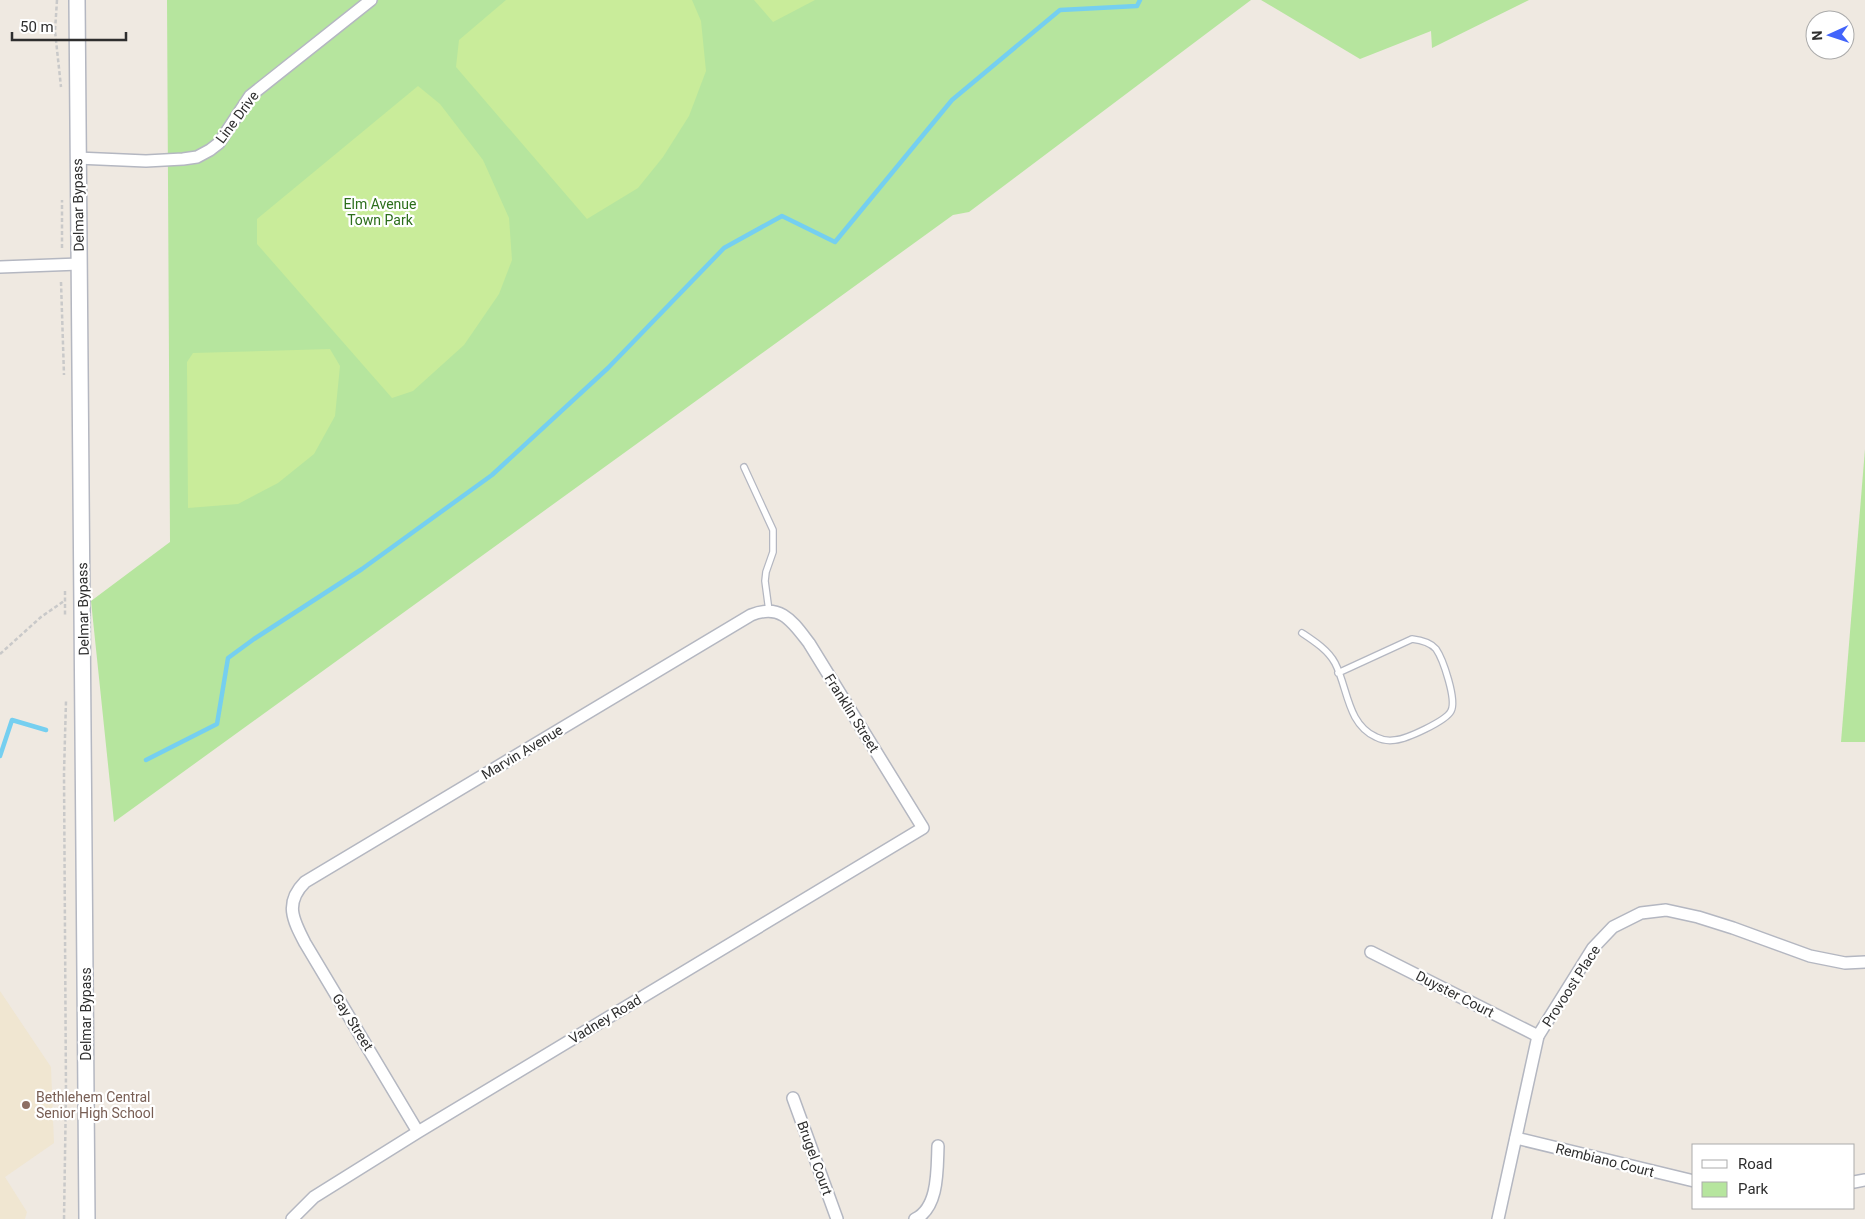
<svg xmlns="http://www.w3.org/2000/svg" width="1865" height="1219" font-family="Roboto,sans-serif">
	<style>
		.education { fill: #f0e6d1 }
		.green { fill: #b6e59e }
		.pitch { fill: #c9ec9a }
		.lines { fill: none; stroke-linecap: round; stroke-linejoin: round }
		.stream { stroke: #75cff0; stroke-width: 4.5 }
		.service-casing { stroke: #b4b7c1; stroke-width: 8 }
		.minor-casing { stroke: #b4b7c1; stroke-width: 14 }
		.tertiary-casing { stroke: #b4b7c1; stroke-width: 18 }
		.path { stroke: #c9c9c9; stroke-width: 2.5; stroke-dasharray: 4 2.5; stroke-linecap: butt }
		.service { stroke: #fff; stroke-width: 5.5 }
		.minor { stroke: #fff; stroke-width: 11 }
		.tertiary { stroke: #fff; stroke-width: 15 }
		.education-dot { fill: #8d6e63; stroke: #fff; stroke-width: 2 }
		.labels { text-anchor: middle; stroke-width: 4.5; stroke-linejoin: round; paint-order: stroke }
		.street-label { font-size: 14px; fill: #2e2e2e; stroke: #fff }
		.park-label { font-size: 14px; fill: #2c6e1b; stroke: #fff }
		.education-label { font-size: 14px; fill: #785e54; stroke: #fff; text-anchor: start }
	</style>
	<rect width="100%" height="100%" fill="#efe9e1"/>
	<path class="education" d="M0 991 51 1067 54 1143 5 1177 27 1212 25 1219H0Z"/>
	<g class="green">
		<path d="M167 0H1251L969 212 953 215 114 822 91 601 170 542Z"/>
		<path d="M1261 0H1529L1432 48 1431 31 1360 59Z"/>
		<path d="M1865 449V742H1841Z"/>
	</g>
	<g class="pitch">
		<path d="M506 0H692L701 21 706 71 689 116 663 157 638 188 587 219 456 67 459 40Z"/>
		<path d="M754 0H815L773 22Z"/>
		<path d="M418 86 440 104 483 160 509 218 512 260 499 294 464 345 413 391 392 398 257 244V219Z"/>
		<path d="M330 349 340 366 335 416 314 454 278 483 238 504 188 508 187 362 193 353Z"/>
	</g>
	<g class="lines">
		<g class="stream">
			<path d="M0 756 12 720 46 730"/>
			<path d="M146 760 217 724 228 658 254 639 362 569 492 475 608 368 724 248 782 216 835 242 952 100 1060 10 1137 6 1140 0"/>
		</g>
		<defs>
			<g id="service">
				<path d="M744 467 773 530V552L766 572 765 581 769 611"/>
				<path d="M1302 633C1314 641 1328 650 1335 663 1348 688 1347 724 1376 737 1382 740 1389 741 1395 740 1407 739 1446 721 1451 711 1457 700 1443 659 1436 649 1430 642 1421 640 1412 639L1338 673"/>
			</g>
			<g id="minor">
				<path d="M77 158 146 161 183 159 197 157 210 150 219 143 250 96 371 0"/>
				<path d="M0 267 79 264"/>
				<path d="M1371 952 1538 1036"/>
				<path d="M793 1098 837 1219"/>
				<path d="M1516 1138 1694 1181"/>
				<path d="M1854 1182 1865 1180"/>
				<path d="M292 1219 314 1197 418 1132 923 828 809 643C792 621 781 603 751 615L305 882C284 903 293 920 305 943L418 1132"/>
				<path d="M915 1219C939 1208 937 1169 938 1146"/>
				<path d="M1498 1219 1538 1036 1593 948 1613 927 1641 913 1666 910 1698 917 1733 928 1810 956 1845 963 1865 962"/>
			</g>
			<path id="tertiary" d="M77 0 87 1219"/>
		</defs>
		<use href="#service" class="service-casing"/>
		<use href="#minor" class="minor-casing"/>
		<use href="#tertiary" class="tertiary-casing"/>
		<g class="path">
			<path d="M57 0 55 31 61 87"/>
			<path d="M62 248V200"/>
			<path d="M61 282 64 375"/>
			<path d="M65 591V615"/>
			<path d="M0 654 41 617 64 601"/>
			<path d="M64 1219 66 1092 64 773 66 701"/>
		</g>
		<use href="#service" class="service"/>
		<use href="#minor" class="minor"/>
		<use href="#tertiary" class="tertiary"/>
	</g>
	<circle class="education-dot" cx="26" cy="1105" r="5"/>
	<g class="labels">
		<g class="street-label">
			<text transform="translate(237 117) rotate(-53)" y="5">Line Drive</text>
			<text transform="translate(78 205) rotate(-91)" y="5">Delmar Bypass</text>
			<text transform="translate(83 609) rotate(-91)" y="5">Delmar Bypass</text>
			<text transform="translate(852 713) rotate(58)" y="5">Franklin Street</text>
			<text transform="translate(522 752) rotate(-31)" y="5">Marvin Avenue</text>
			<text transform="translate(1571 986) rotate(-57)" y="5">Provoost Place</text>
			<text transform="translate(1455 994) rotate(27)" y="5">Duyster Court</text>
			<text transform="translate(86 1014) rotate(-90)" y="5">Delmar Bypass</text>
			<text transform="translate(605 1019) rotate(-31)" y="5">Vadney Road</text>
			<text transform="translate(353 1022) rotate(58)" y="5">Gay Street</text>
			<text transform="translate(815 1158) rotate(70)" y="5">Brugel Court</text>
			<text transform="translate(1605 1160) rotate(14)" y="5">Rembiano Court</text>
		</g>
		<g class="park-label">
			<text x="380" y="209">Elm Avenue<tspan x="380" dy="16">Town Park</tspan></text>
		</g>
		<g class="education-label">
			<text x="36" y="1102">Bethlehem Central<tspan x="36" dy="16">Senior High School</tspan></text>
		</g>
	</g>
	<rect x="1692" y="1144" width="162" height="65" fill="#ffffff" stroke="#ababab"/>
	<rect x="1702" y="1160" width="25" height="8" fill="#ffffff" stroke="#ababab"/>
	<text x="1738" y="1169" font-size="15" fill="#2e2e2e">Road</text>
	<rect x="1702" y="1182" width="25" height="15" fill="#b6e59e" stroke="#ababab"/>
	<text x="1738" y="1194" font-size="15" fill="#2e2e2e">Park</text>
	<g transform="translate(1830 35) rotate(267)"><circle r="24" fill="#ffffff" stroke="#ababab"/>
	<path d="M0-4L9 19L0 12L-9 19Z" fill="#4264fb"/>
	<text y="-8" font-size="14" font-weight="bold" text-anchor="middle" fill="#2e2e2e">N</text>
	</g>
	<path d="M12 32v8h114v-8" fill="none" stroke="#2e2e2e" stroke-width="2.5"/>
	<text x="20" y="32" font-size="15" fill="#2e2e2e" stroke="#ffffff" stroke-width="4" paint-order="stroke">50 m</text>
</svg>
